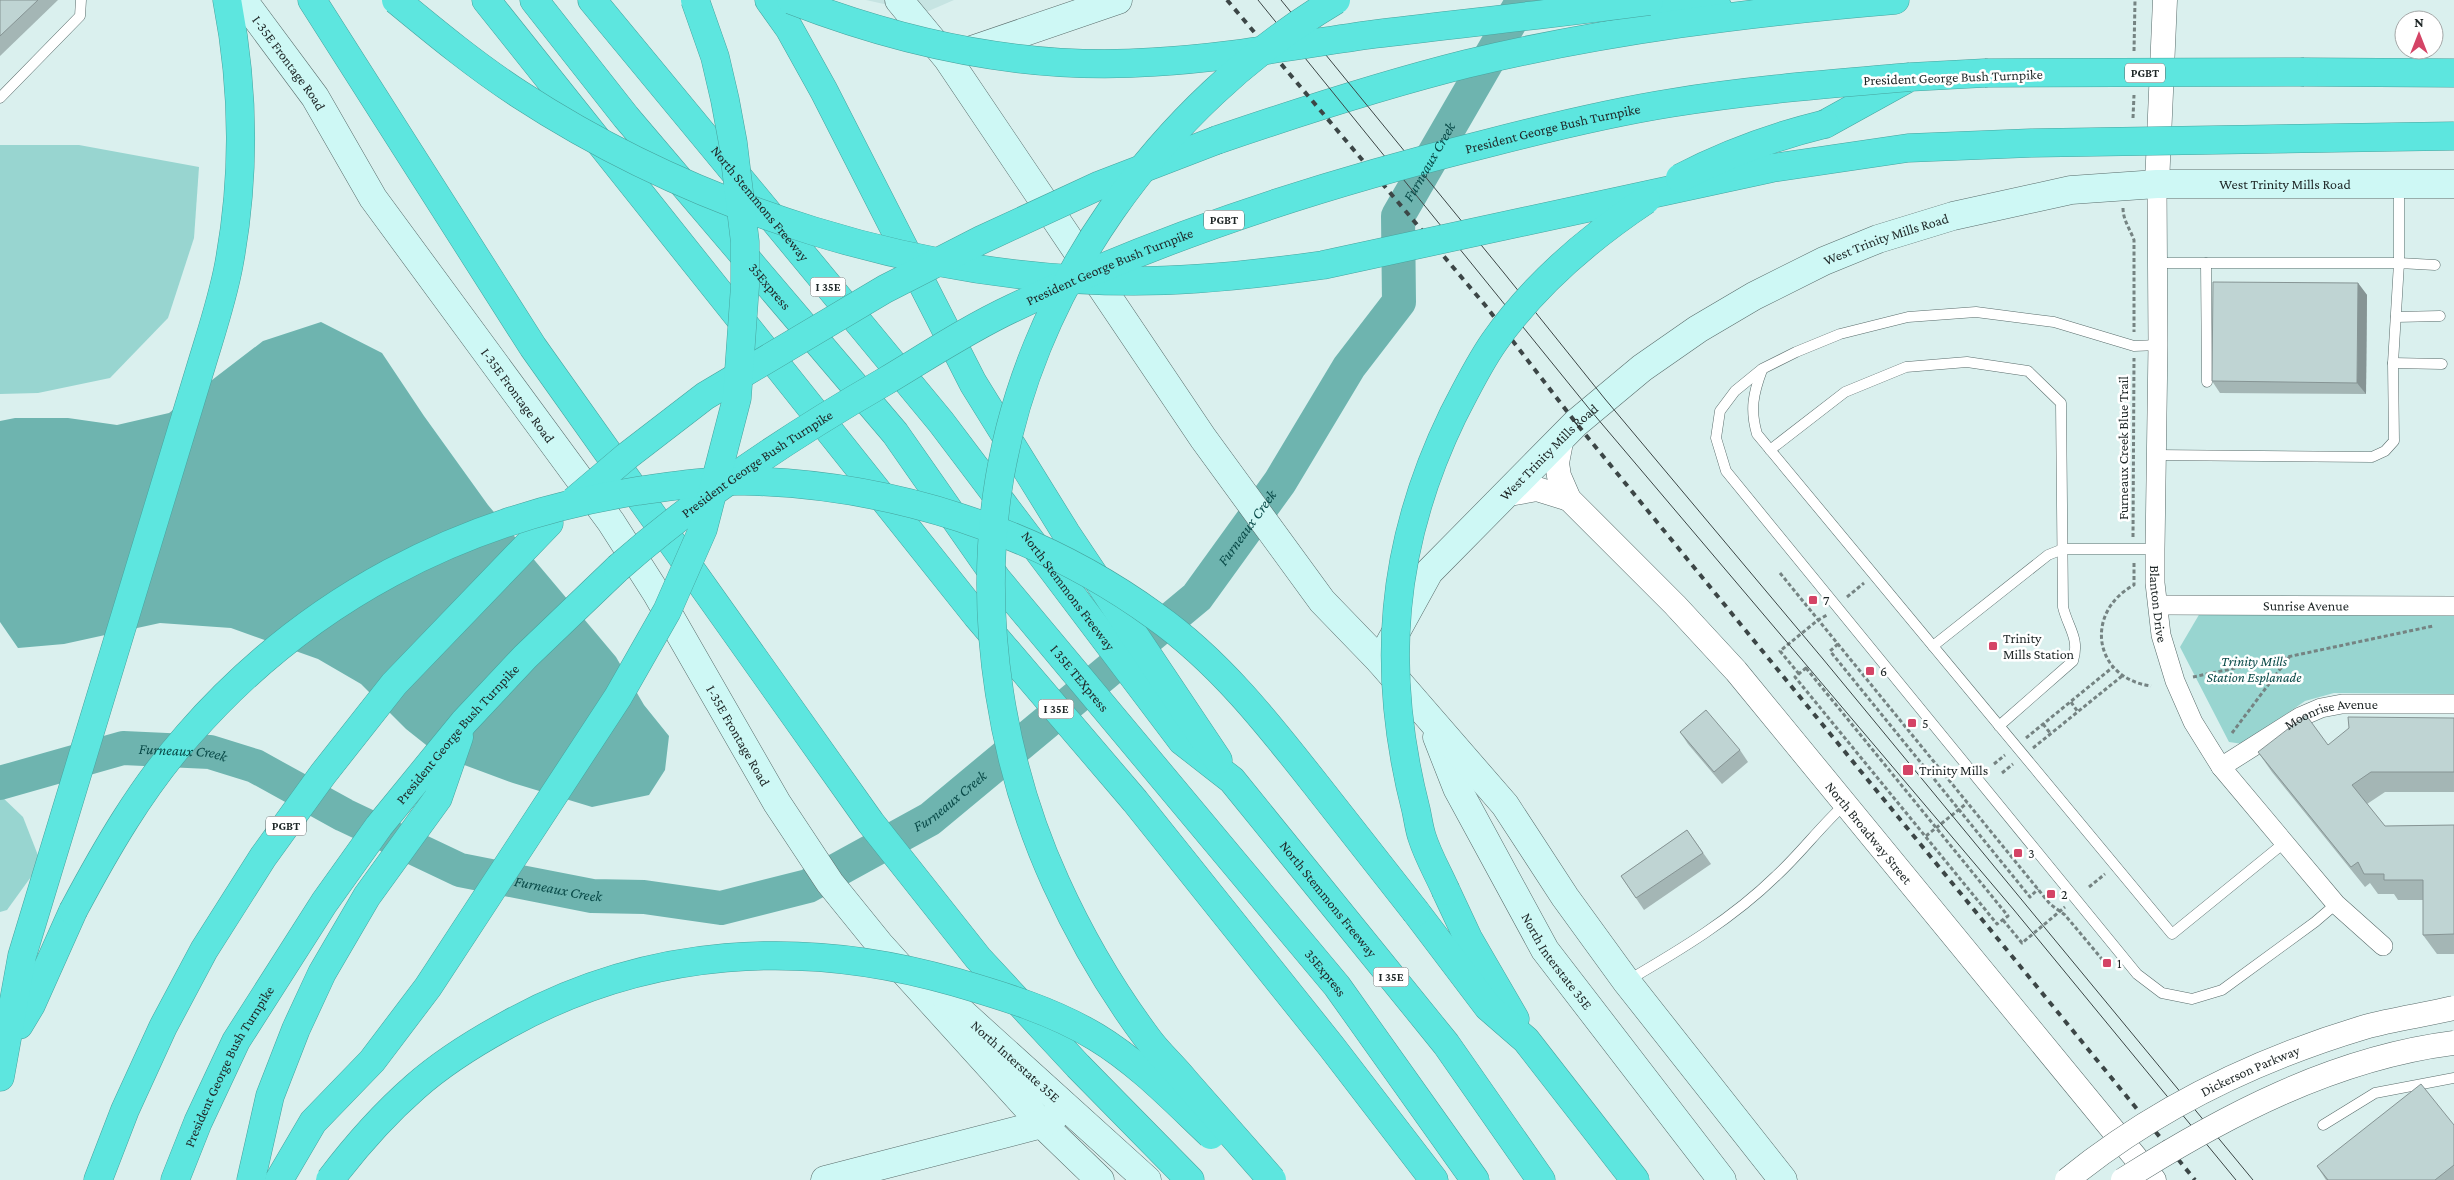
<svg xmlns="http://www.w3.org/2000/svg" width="2454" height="1180" font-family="'Crimson Pro',serif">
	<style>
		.built { fill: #c6e4e2 }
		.green { fill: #98d5d0 }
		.water { fill: #6eb4af }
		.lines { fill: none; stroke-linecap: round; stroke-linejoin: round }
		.river { stroke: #6eb4af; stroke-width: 34 }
		.service-casing { stroke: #596c6b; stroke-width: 11 }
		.minor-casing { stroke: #596c6b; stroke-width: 20 }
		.tertiary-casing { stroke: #596c6b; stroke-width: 25 }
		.secondary-casing { stroke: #596c6b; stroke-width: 29 }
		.motorway-casing { stroke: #47a39e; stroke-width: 29 }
		.path { stroke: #758382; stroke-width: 3; stroke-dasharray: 4 2.5; stroke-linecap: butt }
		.service { stroke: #fff; stroke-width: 10 }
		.minor { stroke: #fff; stroke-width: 19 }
		.tertiary { stroke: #fff; stroke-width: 24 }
		.secondary { stroke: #cef8f5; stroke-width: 28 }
		.motorway { stroke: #5de6df; stroke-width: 28 }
		.tram { stroke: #3c4646; stroke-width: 1 }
		.rail { stroke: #3c4646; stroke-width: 4; stroke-dasharray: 6 6; stroke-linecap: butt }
		.tertiary-bridge-casing { stroke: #596c6b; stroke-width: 25; stroke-linecap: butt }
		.motorway-bridge-casing { stroke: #47a39e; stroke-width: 29; stroke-linecap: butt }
		.tertiary-bridge { stroke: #fff; stroke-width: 24 }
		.motorway-bridge { stroke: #5de6df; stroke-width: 28 }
		.wall { fill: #a4b6b5 }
		.shaded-wall { fill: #869494 }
		.building { fill: #bfd4d3; stroke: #869494 }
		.poi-dot { fill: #d44466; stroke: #fff; stroke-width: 2 }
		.labels { text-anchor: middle; stroke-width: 5; stroke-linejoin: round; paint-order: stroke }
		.shield { fill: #fff; stroke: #626767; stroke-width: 1 }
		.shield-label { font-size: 12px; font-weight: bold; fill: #1e2626 }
		.street-label { font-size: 14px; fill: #1e2626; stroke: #fff }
		.poi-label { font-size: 14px; fill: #1e2626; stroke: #fff; text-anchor: start }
		.park-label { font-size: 14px; font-style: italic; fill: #094a48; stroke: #fff }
		.water-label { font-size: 15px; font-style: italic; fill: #094a48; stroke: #fff }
	</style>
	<rect width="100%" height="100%" fill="#daf0ee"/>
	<path class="built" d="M866 0H954L924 13Z"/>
	<g class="green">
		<path d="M0 145H79L199 167 194 238 168 318 110 378 38 393 0 394Z"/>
		<path d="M2200 613 2454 614V694L2334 693 2305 701 2243 744 2229 742 2180 647Z"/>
		<path d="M0 795 23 817 41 863 7 910 0 912Z"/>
	</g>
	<path class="water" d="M321 322 382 353 424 416 488 505 616 657 644 705 669 736 665 770 649 795 592 807 513 783 440 756 406 729 361 684 318 659 231 628 160 623 64 644 18 648 0 622V421L15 418H68L117 425 169 413 263 341Z"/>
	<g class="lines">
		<path class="river" id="s1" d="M0 783 123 748 210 752 255 766 344 815 460 870 592 896 644 897 721 908 808 886 930 819 1197 597 1280 482 1349 367 1399 302 1398 216 1523 0"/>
		<defs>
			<g id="service">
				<path d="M0 98 80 16 81 0"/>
				<path d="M2158 263H2399V186"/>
				<path d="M2206 263 2207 382"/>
				<path d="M2396 317 2440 316"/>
				<path d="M2158 345 2134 346 2054 322 1976 312 1908 317 1840 334 1796 352 1762 369 1735 391 1720 411 1716 438 1726 471 2137 974 2162 993 2192 999 2222 990 2315 922 2336 904"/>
				<path d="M2393 363 2442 364"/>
				<path d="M1762 370C1753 394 1750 410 1757 434L2172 934 2284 843"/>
				<path d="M1770 450 1845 392 1906 367 1967 362 2028 371 2061 403 2063 607C2068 628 2080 638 2073 661L1999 726"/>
				<path d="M2156 455 2372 457 2385 451 2394 441 2393 363 2399 263 2435 265"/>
				<path d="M1933 646 2048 555 2063 549H2155"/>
				<path d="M1627 981C1680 950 1732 919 1776 876 1800 854 1820 827 1844 805"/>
				<path d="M2323 1125 2375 1093 2454 1078"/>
			</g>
			<g id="minor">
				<path id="s2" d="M2157 184 2158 345 2155 549V583L2161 635 2175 681 2193 722 2221 767 2336 904 2383 946"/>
				<path id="s3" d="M2158 605 2454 606"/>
				<path id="s4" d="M2221 767 2300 717 2321 708 2342 704H2454"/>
			</g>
			<g id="tertiary">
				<path d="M2157 184 2165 0"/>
				<path id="s5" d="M1562 437 1557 463 1559 476 1569 499 1675 605 1736 671 2154 1180"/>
				<path d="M1503 495 1537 489 1569 499"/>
			</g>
			<g id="secondary">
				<path id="s6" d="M243 0 315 97 373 198 611 522 657 594 777 803 830 883 881 946 1042 1124 1100 1180"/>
				<path d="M899 0 947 58 1203 438 1322 601 1380 661"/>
				<path d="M960 54 1118 0"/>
				<path id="s7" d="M1437 737 1457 788 1545 950 1722 1180"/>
				<path id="s8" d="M946 998 1147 1180"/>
				<path d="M825 1180 1042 1124 1054 1117"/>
				<path id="s9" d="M1783 1180 1626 981 1565 897 1505 805 1380 661 1429 572 1576 423 1642 368 1698 329 1754 296 1824 261 1878 239 1953 216 2071 190 2157 184H2454"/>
			</g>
			<g id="motorway">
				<path d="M312 0 533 347 871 823 978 958 1078 1066 1190 1180"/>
				<path d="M486 0 977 616 1135 801 1331 1046 1434 1180"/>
				<path id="s10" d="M534 0 626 117 895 433 997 579 1337 986 1475 1180"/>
				<path id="s11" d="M592 0 941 422 1182 741 1232 780 1446 1044 1541 1180"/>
				<path d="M769 0 789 28 824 91 973 383 1066 533 1218 760"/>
				<path d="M1649 1 1718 8"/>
				<path d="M2304 72 2454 73"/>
				<path d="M1825 124 1910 77 1985 73"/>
				<path d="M1217 140C1299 112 1382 85 1466 64 1607 30 1751 12 1895 0"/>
				<path d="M1446 891 1468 938 1515 1019"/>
				<path d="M1416 912 1488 1007 1526 1040 1635 1180"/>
				<path d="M19 1025 31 1005 73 911"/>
				<path d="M0 1077 22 956 202 363C212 330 223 297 229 264 245 177 244 87 227 0"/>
				<path d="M98 1180 125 1110 163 1027 204 950 263 857 323 774 394 684 549 523"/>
				<path id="s12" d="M175 1180 198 1122 236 1041 324 903 379 826 464 722 525 657 618 568"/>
				<path d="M251 1180 270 1096 296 1029 322 973 367 896 438 798 459 737"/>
			</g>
		</defs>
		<use href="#service" class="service-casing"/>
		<use href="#minor" class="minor-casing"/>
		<use href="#tertiary" class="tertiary-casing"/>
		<use href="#secondary" class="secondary-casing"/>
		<use href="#motorway" class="motorway-casing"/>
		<g class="path">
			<path d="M2134 51 2135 0"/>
			<path d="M2133 118 2134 95"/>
			<path d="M2123 208C2123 220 2130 229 2134 240V332"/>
			<path d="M2133 537 2134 358"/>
			<path d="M2134 563V585C2084 612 2093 678 2151 686"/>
			<path d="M1780 573 2050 904 2065 915 2106 964"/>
			<path d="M1847 597 1864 583"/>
			<path d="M1838 644 1830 651 2030 897 2038 889"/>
			<path d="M1806 668 2008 916 1997 924 1795 677Z"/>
			<path d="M1799 674 1780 651 1818 620 1827 615"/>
			<path d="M2193 677 2433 626"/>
			<path d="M2071 702 2078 712"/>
			<path d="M2043 724 2051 734"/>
			<path d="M2232 733 2290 656"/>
			<path d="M2026 738 2113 667"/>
			<path d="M2033 748 2122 676"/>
			<path d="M1994 764 2005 755"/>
			<path d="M2002 773 2013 764"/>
			<path d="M1926 836 1967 803"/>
			<path d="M2089 887 2105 874"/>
			<path d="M2003 920 2022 943 2065 907"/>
		</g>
		<use href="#service" class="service"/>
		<use href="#minor" class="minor"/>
		<use href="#tertiary" class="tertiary"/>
		<use href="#secondary" class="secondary"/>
		<use href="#motorway" class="motorway"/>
		<g class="tram">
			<path d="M1258 0 1591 411 2014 910 2236 1180"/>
			<path d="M1281 0 1504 273 1605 399 1823 659 2253 1180"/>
		</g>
		<path class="rail" d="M1227 0 1485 305 1576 423 2195 1180"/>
		<defs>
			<g id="tertiary-bridge">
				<path id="s13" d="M2067 1180C2154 1109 2258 1059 2365 1027 2394 1019 2425 1015 2454 1008"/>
				<path d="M2123 1180C2224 1116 2334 1058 2454 1043"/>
			</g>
			<g id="motorway-bridge">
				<path d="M396 0C436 33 476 66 519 94 697 210 921 281 1134 281 1198 281 1260 274 1323 265L1772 168 1908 148 2031 143 2454 136"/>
				<path d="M791 0C907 45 1030 71 1154 62 1229 58 1302 44 1375 34 1467 23 1558 13 1649 1"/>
				<path d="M1985 73 2304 72"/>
				<path d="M1680 178C1728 153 1772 137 1825 124"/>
				<path d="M574 501 627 456 705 396 885 289 981 240 1100 185 1217 140"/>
				<path id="s14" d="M618 568C700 496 790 436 884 382 926 357 968 329 1013 308 1163 235 1323 184 1485 144 1547 128 1608 113 1671 103 1750 90 1830 84 1910 77"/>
				<path d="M1446 891C1438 873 1428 856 1422 837 1419 828 1418 819 1416 810 1380 670 1390 545 1453 415 1466 390 1478 365 1494 342 1533 286 1589 238 1646 200"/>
				<path d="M73 911C106 849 141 788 188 735 306 600 460 519 637 491 672 486 709 480 745 481 890 484 1038 531 1155 616 1219 661 1269 725 1317 786 1350 828 1383 870 1416 912"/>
				<path d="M279 1180 313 1122 372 1061 428 987 618 697 667 611 703 529 737 398 745 286V242L733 143 725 100 715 57 695 0"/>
				<path d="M330 1180C355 1147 383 1115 415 1087 442 1063 474 1043 507 1025 647 947 802 938 955 982 1003 996 1053 1011 1096 1037 1139 1063 1175 1101 1211 1135"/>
				<path d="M1272 1180C1243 1147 1214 1114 1185 1081 1173 1066 1159 1054 1148 1039 1112 991 1081 938 1056 883 1002 765 979 624 997 495 1025 292 1161 104 1336 0"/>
			</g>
		</defs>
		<use href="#tertiary-bridge" class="tertiary-bridge-casing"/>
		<use href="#motorway-bridge" class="motorway-bridge-casing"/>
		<use href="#tertiary-bridge" class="tertiary-bridge"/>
		<use href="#motorway-bridge" class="motorway-bridge"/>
	</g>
	<g class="wall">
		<path d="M0 0H58L0 56Z"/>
		<path d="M2358 283 2367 295 2366 394 2220 393 2212 381Z"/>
		<path d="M2454 718V792H2385L2367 804 2385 826 2454 825V954H2437L2423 935V900H2398L2394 894H2378L2370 883 2365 887 2272 772 2258 752 2328 745Z"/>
		<path d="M1680 732 1740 750 1748 762 1722 784 1688 744Z"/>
		<path d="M1687 830 1711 864 1644 910 1621 876Z"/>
		<path d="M2454 1125V1180H2326L2317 1166Z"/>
	</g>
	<path class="shaded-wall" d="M2358 283 2367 295 2366 394 2357 383Z"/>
	<g class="building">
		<path d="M0 0H38L0 36Z"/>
		<path d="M2213 282 2358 283 2357 383 2212 381Z"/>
		<path d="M1706 710 1740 750 1714 772 1680 732Z"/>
		<path d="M2306 715 2328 745 2349 728 2348 717 2454 718V772H2371L2352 785 2385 826 2454 825V934L2423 935V880H2384V874H2364L2358 862 2351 867 2258 752Z"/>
		<path d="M1687 830 1703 853 1636 898 1621 876Z"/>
		<path d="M2421 1084 2454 1125V1165L2435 1180H2328L2317 1166Z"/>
	</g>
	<g class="poi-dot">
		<rect x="1808" y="595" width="10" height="10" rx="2.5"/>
		<rect x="1988" y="641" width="10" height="10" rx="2.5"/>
		<rect x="1865" y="666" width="10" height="10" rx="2.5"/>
		<rect x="1907" y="718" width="10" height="10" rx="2.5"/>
		<rect x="1902" y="764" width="12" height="12" rx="2.5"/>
		<rect x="2013" y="848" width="10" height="10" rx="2.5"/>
		<rect x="2046" y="889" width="10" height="10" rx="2.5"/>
		<rect x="2102" y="958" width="10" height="10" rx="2.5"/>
	</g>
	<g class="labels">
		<g class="shield">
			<rect x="2125" y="63.5" width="40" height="19" rx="4"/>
			<rect x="1204" y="210.5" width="40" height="19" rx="4"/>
			<rect x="810.5" y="277.5" width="35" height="19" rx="4"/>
			<rect x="1038.5" y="699.5" width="35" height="19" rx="4"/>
			<rect x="266" y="816.5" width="40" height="19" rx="4"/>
			<rect x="1373.5" y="967.5" width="35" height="19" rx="4"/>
		</g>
		<g class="shield-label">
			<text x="2145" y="77">PGBT</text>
			<text x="1224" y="224">PGBT</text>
			<text x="828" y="291">I 35E</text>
			<text x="1056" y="713">I 35E</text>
			<text x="286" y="830">PGBT</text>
			<text x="1391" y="981">I 35E</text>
		</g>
		<g class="street-label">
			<text dy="5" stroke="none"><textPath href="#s6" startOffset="78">I-35E Frontage Road</textPath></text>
			<text transform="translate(1953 77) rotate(-2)" y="5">President George Bush Turnpike</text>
			<text dy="5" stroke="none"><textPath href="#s14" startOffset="1044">President George Bush Turnpike</textPath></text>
			<text dy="5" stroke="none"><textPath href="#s9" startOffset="1738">West Trinity Mills Road</textPath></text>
			<text dy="5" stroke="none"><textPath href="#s11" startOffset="264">North Stemmons Freeway</textPath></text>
			<text dy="5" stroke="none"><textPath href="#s9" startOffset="1332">West Trinity Mills Road</textPath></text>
			<text dy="5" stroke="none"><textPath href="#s14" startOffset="579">President George Bush Turnpike</textPath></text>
			<text dy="5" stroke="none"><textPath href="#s10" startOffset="371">35Express</textPath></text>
			<text dy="5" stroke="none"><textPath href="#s6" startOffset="482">I-35E Frontage Road</textPath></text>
			<text transform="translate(2123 448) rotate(-90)" y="5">Furneaux Creek Blue Trail</text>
			<text dy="5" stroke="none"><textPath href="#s9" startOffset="929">West Trinity Mills Road</textPath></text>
			<text dy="5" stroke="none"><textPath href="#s14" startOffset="174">President George Bush Turnpike</textPath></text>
			<text dy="5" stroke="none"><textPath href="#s11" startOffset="759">North Stemmons Freeway</textPath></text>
			<text dy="5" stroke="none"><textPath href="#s2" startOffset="420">Blanton Drive</textPath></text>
			<text dy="5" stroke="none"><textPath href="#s3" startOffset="148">Sunrise Avenue</textPath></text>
			<text dy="5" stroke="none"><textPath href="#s10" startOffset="871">I 35E TEXpress</textPath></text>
			<text dy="5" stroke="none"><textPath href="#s4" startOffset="125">Moonrise Avenue</textPath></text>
			<text dy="5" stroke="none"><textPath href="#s12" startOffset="531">President George Bush Turnpike</textPath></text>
			<text dy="5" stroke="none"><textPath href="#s6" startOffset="888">I-35E Frontage Road</textPath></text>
			<text dy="5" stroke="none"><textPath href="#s5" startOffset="514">North Broadway Street</textPath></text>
			<text dy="5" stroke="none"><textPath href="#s11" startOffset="1164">North Stemmons Freeway</textPath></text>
			<text dy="5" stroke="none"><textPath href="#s7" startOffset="255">North Interstate 35E</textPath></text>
			<text dy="5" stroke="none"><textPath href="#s10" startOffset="1255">35Express</textPath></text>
			<text dy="5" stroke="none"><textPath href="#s8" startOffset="94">North Interstate 35E</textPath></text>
			<text dy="5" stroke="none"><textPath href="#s12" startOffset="126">President George Bush Turnpike</textPath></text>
			<text dy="5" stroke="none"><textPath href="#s13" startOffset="214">Dickerson Parkway</textPath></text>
		</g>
		<g class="poi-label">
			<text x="1823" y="605">7</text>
			<text x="2003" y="643">Trinity<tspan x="2003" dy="16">Mills Station</tspan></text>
			<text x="1880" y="676">6</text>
			<text x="1922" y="728">5</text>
			<text x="1919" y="775">Trinity Mills</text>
			<text x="2028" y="858">3</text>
			<text x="2061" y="899">2</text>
			<text x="2117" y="968">1</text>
		</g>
		<g class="park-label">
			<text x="2254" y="666">Trinity Mills<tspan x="2254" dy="16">Station Esplanade</tspan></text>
		</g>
		<g class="water-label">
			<text dy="5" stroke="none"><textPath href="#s1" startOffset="1839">Furneaux Creek</textPath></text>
			<text dy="5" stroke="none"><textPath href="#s1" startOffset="1418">Furneaux Creek</textPath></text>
			<text dy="5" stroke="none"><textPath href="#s1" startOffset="188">Furneaux Creek</textPath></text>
			<text dy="5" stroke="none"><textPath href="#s1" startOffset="1012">Furneaux Creek</textPath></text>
			<text dy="5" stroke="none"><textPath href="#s1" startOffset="592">Furneaux Creek</textPath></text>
		</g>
	</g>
	<g transform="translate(2419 35)"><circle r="24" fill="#ffffff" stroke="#a5a8a8"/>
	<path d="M0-4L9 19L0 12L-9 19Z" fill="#d44466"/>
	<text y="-8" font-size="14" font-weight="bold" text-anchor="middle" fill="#1e2626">N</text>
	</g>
</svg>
